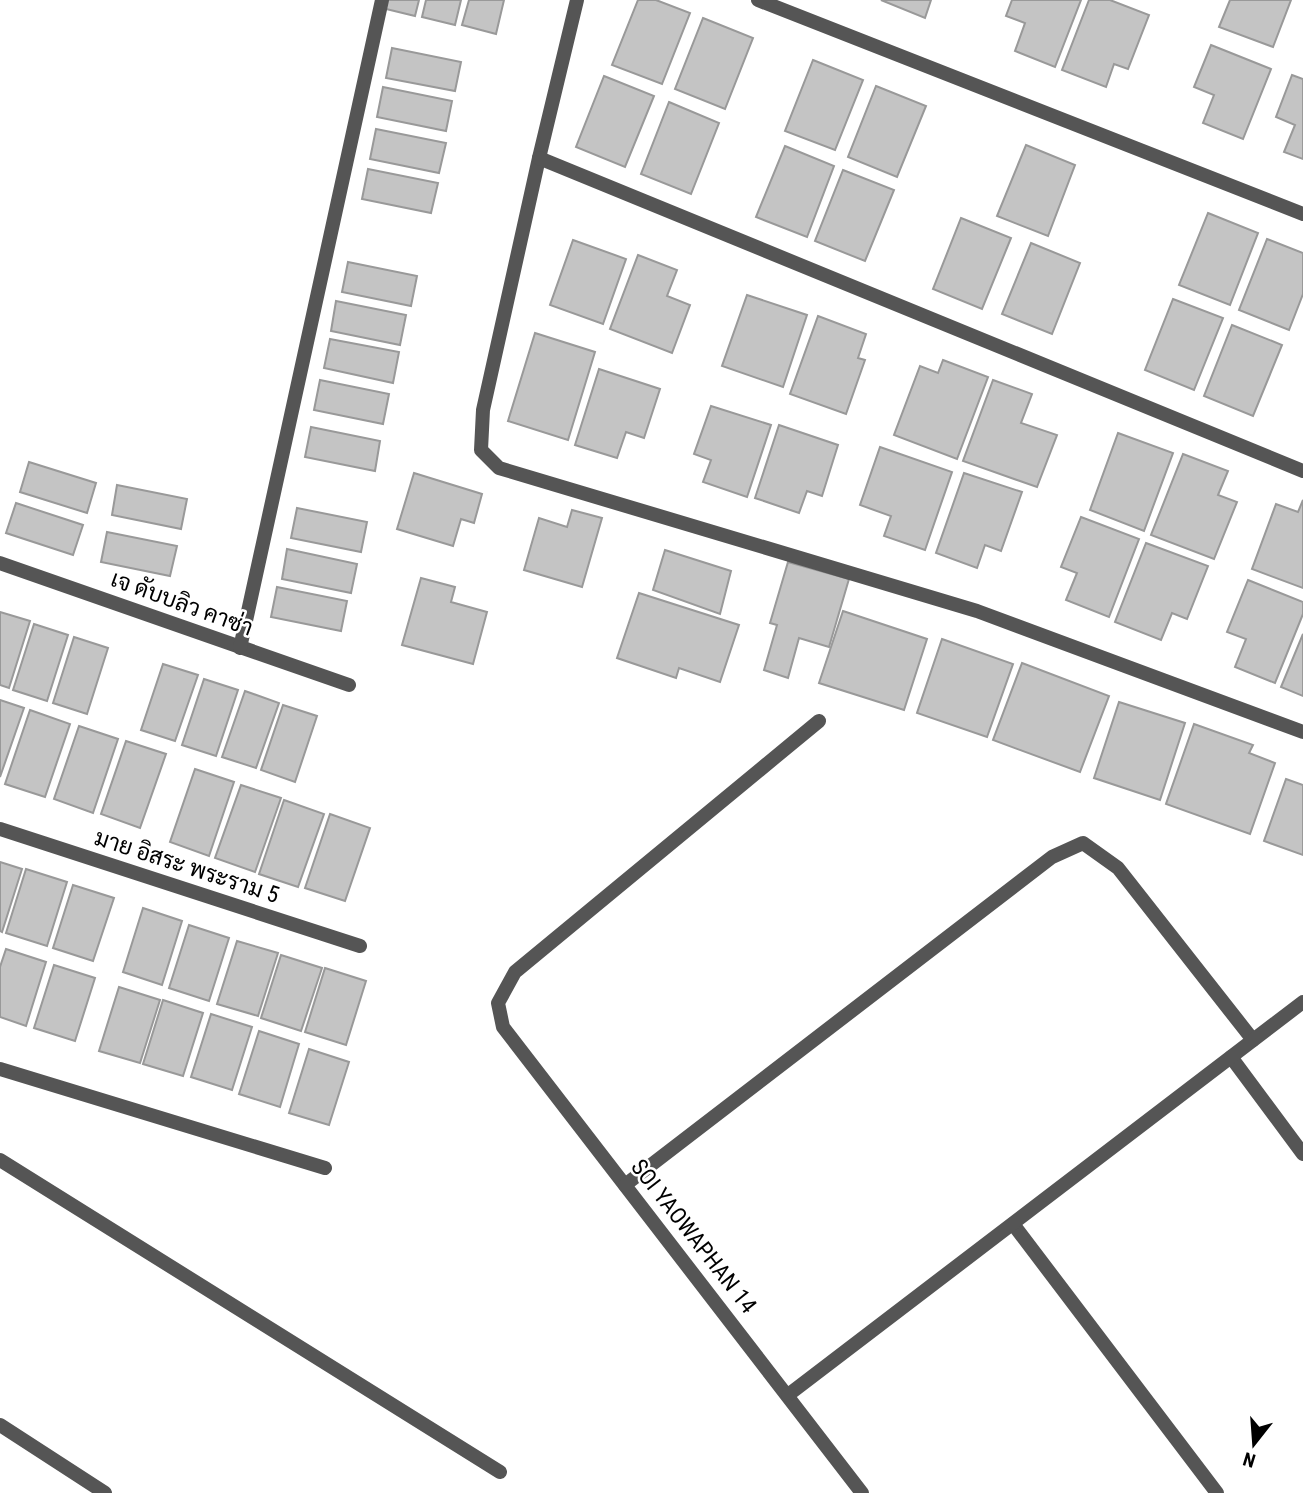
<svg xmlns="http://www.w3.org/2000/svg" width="1303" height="1493" font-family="'Roboto Condensed',Sarabun,sans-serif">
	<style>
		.building { fill: #c4c4c4; stroke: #999; stroke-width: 2 }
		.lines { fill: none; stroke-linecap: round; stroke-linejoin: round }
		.minor { stroke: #555; stroke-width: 14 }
		.labels { text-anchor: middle; stroke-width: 5; stroke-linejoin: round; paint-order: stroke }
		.street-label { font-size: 23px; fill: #000; stroke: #fff }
	</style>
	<rect width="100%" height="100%" fill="#fff"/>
	<g class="building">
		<path d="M384 0H419L415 16 382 8Z"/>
		<path d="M426 0H461L455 25 422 17Z"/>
		<path d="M469 0H504L496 34 462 25Z"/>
		<path d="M638 0H656L690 13 662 84 612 65Z"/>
		<path d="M881 0H931L925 18Z"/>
		<path d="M1012 0H1081L1055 67 1015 51 1025 23 1006 16Z"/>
		<path d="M1089 0H1110L1149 15 1128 69 1114 64 1106 87 1062 70Z"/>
		<path d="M1230 0H1291L1273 47 1219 27Z"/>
		<path d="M703 18 753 38 725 109 675 89Z"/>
		<path d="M1211 45 1271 69 1243 139 1203 123 1214 95 1194 87Z"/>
		<path d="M392 48 461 62 455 91 386 78Z"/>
		<path d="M813 60 863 80 835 150 785 131Z"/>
		<path d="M1292 75 1303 79V159L1284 152 1295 125 1276 117Z"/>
		<path d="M604 76 654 96 625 167 576 147Z"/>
		<path d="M876 86 926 106 897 177 848 157Z"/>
		<path d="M383 87 452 101 446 131 377 117Z"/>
		<path d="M669 102 719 123 691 194 641 174Z"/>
		<path d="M376 129 446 143 439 173 370 159Z"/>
		<path d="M1026 145 1075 165 1048 236 997 216Z"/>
		<path d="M785 146 834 166 807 237 756 217Z"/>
		<path d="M368 169 438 183 431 213 362 199Z"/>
		<path d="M843 170 894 190 865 261 815 241Z"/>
		<path d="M1208 213 1258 233 1230 305 1179 285Z"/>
		<path d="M961 218 1011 238 982 309 933 289Z"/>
		<path d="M1267 239 1303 253V294L1289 330 1239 310Z"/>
		<path d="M573 240 626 259 603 324 550 305Z"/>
		<path d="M1031 243 1080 263 1052 334 1002 314Z"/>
		<path d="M638 255 677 270 667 296 690 305 672 353 610 329Z"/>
		<path d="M348 262 417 276 411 306 342 292Z"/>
		<path d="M747 295 807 315 783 387 722 366Z"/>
		<path d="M1173 299 1223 318 1194 390 1145 370Z"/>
		<path d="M336 301 406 315 400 345 331 331Z"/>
		<path d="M818 316 866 334 858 358 865 360 846 414 790 394Z"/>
		<path d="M1232 325 1282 345 1253 416 1204 396Z"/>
		<path d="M535 333 595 352 568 440 508 421Z"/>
		<path d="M330 339 399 352 393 383 324 368Z"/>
		<path d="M943 360 988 377 957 459 894 435 920 366 938 373Z"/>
		<path d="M599 369 660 389 644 438 626 432 617 458 575 445Z"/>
		<path d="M320 380 389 394 383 424 314 410Z"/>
		<path d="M993 380 1032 394 1021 423 1057 435 1037 487 963 461Z"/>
		<path d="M711 406 771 425 747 497 703 482 711 460 694 454Z"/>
		<path d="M779 425 838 445 822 496 807 491 799 513 755 498Z"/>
		<path d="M311 427 380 441 375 471 305 457Z"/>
		<path d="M1118 433 1173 453 1144 531 1090 510Z"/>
		<path d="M880 447 952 472 925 550 884 536 891 516 860 505Z"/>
		<path d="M1183 454 1228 471 1218 495 1237 502 1214 559 1151 535Z"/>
		<path d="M29 462 96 483 87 513 20 492Z"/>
		<path d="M414 473 482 494 474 523 461 519 453 546 397 529Z"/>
		<path d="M964 473 1022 492 1001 551 985 545 977 568 936 553Z"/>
		<path d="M117 485 187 499 181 529 112 515Z"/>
		<path d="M1303 500V588L1252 569 1276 504 1298 512Z"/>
		<path d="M16 503 83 525 73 555 6 533Z"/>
		<path d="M297 508 367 522 361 552 291 538Z"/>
		<path d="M572 510 602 518 582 587 524 570 539 518 567 527Z"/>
		<path d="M1081 517 1139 539 1109 617 1066 600 1077 573 1061 567Z"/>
		<path d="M107 532 177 546 170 576 101 562Z"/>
		<path d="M1146 543 1208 566 1187 619 1172 613 1161 640 1115 622Z"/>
		<path d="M287 549 357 564 351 593 282 579Z"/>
		<path d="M665 550 731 571 720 614 653 590Z"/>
		<path d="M788 562 849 579 829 647 799 638 788 678 764 670 777 625 770 623Z"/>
		<path d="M421 578 455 587 451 602 487 612 473 664 402 645Z"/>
		<path d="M1248 580 1303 602V614L1275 683 1235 667 1246 639 1227 632Z"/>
		<path d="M277 587 347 601 341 631 271 617Z"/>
		<path d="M639 593 739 625 720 682 679 668 676 678 617 658Z"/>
		<path d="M843 611 927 639 904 710 819 683Z"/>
		<path d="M0 612 30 621 9 688 0 685Z"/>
		<path d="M34 624 68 635 47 701 13 690Z"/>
		<path d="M1303 634V696L1281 687Z"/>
		<path d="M74 637 108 648 87 714 53 703Z"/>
		<path d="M942 639 1013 664 987 737 917 713Z"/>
		<path d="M1022 663 1109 696 1080 772 993 740Z"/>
		<path d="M163 664 198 675 175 741 141 730Z"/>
		<path d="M204 679 238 690 216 756 182 745Z"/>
		<path d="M245 691 279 703 256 768 222 757Z"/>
		<path d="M0 700 24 708 0 777Z"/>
		<path d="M1119 702 1185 723 1160 800 1094 778Z"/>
		<path d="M283 705 317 716 295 782 261 770Z"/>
		<path d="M30 710 70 724 45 797 5 784Z"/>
		<path d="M1194 724 1253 745 1249 753 1275 763 1250 834 1166 804Z"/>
		<path d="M79 726 118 739 93 813 54 799Z"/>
		<path d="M126 741 166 754 140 828 101 814Z"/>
		<path d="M195 769 234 782 209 856 170 842Z"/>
		<path d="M1286 779 1303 785V855L1264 841Z"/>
		<path d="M241 785 281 798 255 872 215 858Z"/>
		<path d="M284 800 324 814 298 887 259 874Z"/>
		<path d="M330 814 370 828 345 901 305 888Z"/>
		<path d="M0 862 22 869 2 932 0 931Z"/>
		<path d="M26 869 67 882 47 946 6 933Z"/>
		<path d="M73 885 114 898 93 961 53 948Z"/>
		<path d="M143 908 182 921 162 985 123 972Z"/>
		<path d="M189 925 229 938 209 1001 169 988Z"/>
		<path d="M237 941 278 953 258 1016 217 1004Z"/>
		<path d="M6 949 46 962 26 1026 0 1017V967Z"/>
		<path d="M281 955 322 968 301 1031 261 1018Z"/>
		<path d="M54 965 95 978 75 1041 34 1028Z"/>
		<path d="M325 968 366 981 346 1045 305 1032Z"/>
		<path d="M119 987 160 1000 140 1063 99 1051Z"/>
		<path d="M163 1000 203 1013 183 1076 143 1064Z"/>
		<path d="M211 1014 252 1027 232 1090 191 1077Z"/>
		<path d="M259 1031 299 1044 280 1107 239 1094Z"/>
		<path d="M309 1049 349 1062 329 1125 289 1113Z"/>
	</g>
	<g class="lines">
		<g class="minor">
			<path d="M577 0 539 158 483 410 481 450 499 468 977 611 1303 732"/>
			<path d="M758 0 1303 214"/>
			<path d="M539 158 1303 471"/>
			<path d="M0 563 349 685"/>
			<path d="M240 648 382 0"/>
			<path d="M819 721 515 972 498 1003 503 1027 862 1493"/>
			<path d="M0 829 360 946"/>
			<path d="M1231 1057 1303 1154"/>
			<path d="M0 1069 325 1168"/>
			<path d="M0 1160 500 1472"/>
			<path d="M625 1185 1052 857 1083 843 1118 868 1253 1040"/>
			<path d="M1013 1224 1217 1493"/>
			<path d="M788 1395 1303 1002"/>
			<path d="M0 1425 105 1493"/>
		</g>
	</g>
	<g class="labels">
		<g class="street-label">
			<text transform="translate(182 603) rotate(20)" y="8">เจ ดับบลิว คาซ่า</text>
			<text transform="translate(187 866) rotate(18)" y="8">มาย อิสระ พระราม 5</text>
			<text transform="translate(694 1236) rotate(52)" y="8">SOI YAOWAPHAN 14</text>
		</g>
	</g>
	<g transform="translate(1254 1444) rotate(197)" stroke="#ffffff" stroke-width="5" paint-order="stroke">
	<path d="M0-5L12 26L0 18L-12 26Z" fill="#000000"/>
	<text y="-10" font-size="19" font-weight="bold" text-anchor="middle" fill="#000000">N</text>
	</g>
</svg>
